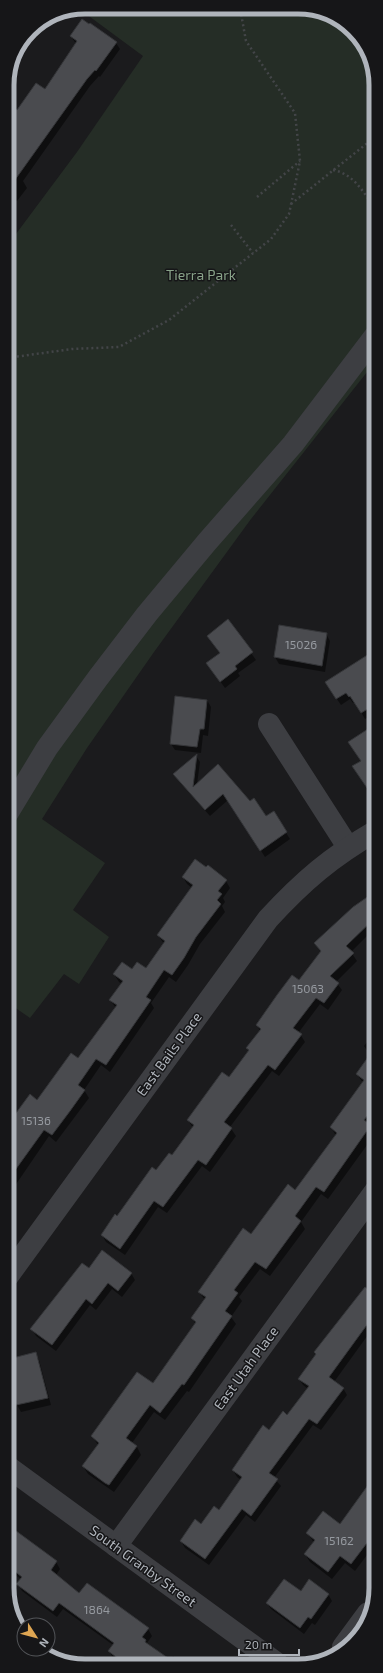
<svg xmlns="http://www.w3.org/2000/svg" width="383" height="1673" font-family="'Exo 2',sans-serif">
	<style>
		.green { fill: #252d26 }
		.shadow { fill: #0007 }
		.building { fill: #4a4b4f; stroke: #353639 }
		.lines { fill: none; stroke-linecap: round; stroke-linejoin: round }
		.path { stroke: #434548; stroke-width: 2.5; stroke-dasharray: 2 3; stroke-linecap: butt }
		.minor { stroke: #3d3e42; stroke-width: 22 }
		.labels { text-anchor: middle; stroke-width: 3; stroke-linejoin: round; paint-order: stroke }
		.number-label { font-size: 12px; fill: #969aa0 }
		.park-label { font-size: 14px; fill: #89a389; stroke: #161618 }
		.street-label { font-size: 14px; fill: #afb4bb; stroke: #161618 }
		.rim { fill: none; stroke: #afb4bb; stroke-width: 5 }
	</style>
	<rect width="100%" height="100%" fill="#1b1b1d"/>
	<path class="green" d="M85 7 313 9 356 33 375 75V362L251 519 154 652 87 748 42 819 105 863 73 910 109 937 79 984 64 974 30 1018 7 1002V246L77 152 143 56 78 8Z"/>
	<g class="shadow">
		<path d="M71 36 116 43 120 49 100 77 99 76 90 86 23 181 27 188 17 201 11 197 7 202V138L17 111 45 90 76 44Z"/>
		<path d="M375 425V443L370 426Z"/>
		<path d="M375 482V509L367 485Z"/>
		<path d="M228 621 256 660 238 673 240 676 225 688 207 663 220 654 208 636Z"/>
		<path d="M326 634 330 641 325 672 279 664 275 657Z"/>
		<path d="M369 656 376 666V677L373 679 376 683V713L365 719 355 702 353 703 350 699 341 705 330 689Z"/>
		<path d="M207 700 211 707 208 736 203 735 201 753 175 750 171 744Z"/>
		<path d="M196 756 200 762 197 784 250 802 266 817 273 813 290 839 265 857 228 800 210 816 179 781 175 775Z"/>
		<path d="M183 877 226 881 230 888 223 898 225 902 222 906 225 912 200 944 188 965 176 982 169 977 151 1003 154 1008 110 1072 101 1065 84 1090 89 1098 56 1142 49 1136 8 1196V1126L30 1095 38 1101 79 1060 116 1008 110 1000 122 984 119 982 114 974 146 969 164 944 158 935 192 888 187 884Z"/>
		<path d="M376 892V927L351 952 357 961 336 982 342 990 328 1010 320 1004 299 1032 305 1042 279 1076 272 1071 230 1127 236 1136 210 1172 202 1166 167 1213 158 1207 125 1255 106 1242 102 1235 156 1172 172 1157 193 1128 188 1120 229 1078 249 1052 247 1048 260 1031 257 1025 299 982 321 952 315 943Z"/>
		<path d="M374 1033 376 1034V1118L370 1125 375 1134 328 1199 321 1194 301 1222 305 1229 270 1276 260 1269 239 1297 242 1301 231 1317 236 1324 189 1392 187 1391 165 1420 154 1412 132 1443 137 1447 141 1455 114 1492 88 1474 83 1466 98 1445 92 1436 153 1384 196 1325 192 1318 205 1300 199 1292 296 1191 336 1136 331 1127 363 1083 357 1074 370 1055 364 1046Z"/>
		<path d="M89 1270 131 1273 135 1280 122 1297 112 1289 96 1310 90 1305 56 1351 36 1336 32 1329Z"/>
		<path d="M376 1286V1330L373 1328 334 1382 343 1388 347 1395 321 1430 313 1425 274 1478 281 1486 255 1522 246 1515 209 1565 185 1548 181 1541 219 1511 241 1480 237 1477 233 1470 270 1431 288 1416 308 1389 303 1385 299 1379Z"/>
		<path d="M35 1354 39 1360 51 1405 21 1412 17 1405 11 1383 16 1382Z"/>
		<path d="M376 1476V1543L355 1571 345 1563 332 1579 310 1562 305 1554 314 1543 308 1533 340 1525Z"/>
		<path d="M12 1529 56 1562 60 1569 56 1575 79 1595 148 1629 152 1636 147 1643 170 1661 173 1656 184 1665H122L113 1658 109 1651 113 1645 63 1609 57 1617 22 1591 18 1584 21 1579 8 1570V1535Z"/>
		<path d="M301 1592 328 1594 332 1601 315 1625 312 1623 304 1634 271 1609 267 1603Z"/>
	</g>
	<g class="building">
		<path d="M82 19 89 24 90 23 117 42 96 71 95 70 87 79 7 191V102L17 110 36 83 45 89 77 41 70 36Z"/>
		<path d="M228 619 253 652 235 666 237 669 220 682 206 663 220 653 207 636Z"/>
		<path d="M279 625 327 633 322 666 274 657Z"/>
		<path d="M369 654 375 664 376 704 361 713 350 696 349 697 346 693 336 699 325 682Z"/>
		<path d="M175 696 207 700 204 729H200L197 747 170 744Z"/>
		<path d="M368 729 376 740V801L352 766 361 761 348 742Z"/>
		<path d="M197 754 193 787 218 764 250 801 254 798 266 816 274 811 287 832 260 851 223 794 205 810 173 774Z"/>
		<path d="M195 859 206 867 208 865 227 880 218 891 222 894 217 900 221 904 196 937 184 958 172 975 164 970 146 997 151 1000 106 1065 96 1059 78 1085 85 1090 70 1111 52 1135 44 1130 8 1180V1124L30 1094 37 1100 71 1053 78 1058 117 1005 109 1000 123 981 113 974 122 962 132 969 137 962 146 968 165 941 157 935 193 885 182 877Z"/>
		<path d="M376 891V917L346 946 354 953 330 976 339 983 324 1003 316 998 293 1028 302 1034 275 1070 268 1065 224 1122 232 1128 206 1165 198 1160 163 1207 154 1201 120 1249 101 1235 115 1214 117 1216 152 1167 156 1170 169 1153 172 1155 194 1125 187 1120 222 1072 229 1077 249 1050 246 1048 261 1029 256 1025 277 995 292 975 299 980 321 951 314 943 353 907Z"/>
		<path d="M376 1046V1105L364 1120 371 1125 324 1192 316 1187 295 1216 301 1221 266 1269 255 1262 234 1290 238 1293 225 1311 232 1316 184 1385 182 1384 160 1413 150 1405 126 1438 137 1446 109 1485 105 1483 82 1466 99 1443 91 1436 137 1372 153 1383 196 1322 191 1318 206 1297 198 1292 243 1228 251 1234 288 1184 295 1190 337 1133 330 1127 364 1080 356 1074Z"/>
		<path d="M102 1250 132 1273 118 1291 108 1283 92 1304 86 1299 52 1345 30 1329 82 1263 89 1268Z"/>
		<path d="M365 1287 376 1295V1327L369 1322 329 1377 344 1388 317 1424 309 1419 269 1473 278 1479 251 1516 242 1509 205 1559 180 1541 195 1519 201 1524 214 1506 219 1510 242 1477 232 1470 263 1425 269 1430 283 1411 287 1415 309 1386 298 1379 316 1354 314 1352Z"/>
		<path d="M36 1352 48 1398 16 1405 10 1382 15 1381 9 1359Z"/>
		<path d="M376 1474V1531L351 1564 340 1556 328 1572 304 1554 315 1540 306 1533 323 1511 340 1524Z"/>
		<path d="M8 1525 57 1561 51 1570 79 1593 87 1583 149 1628 142 1637 146 1640 145 1642 178 1665H127L108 1651 114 1643 59 1603 53 1611 16 1584 22 1577 8 1566Z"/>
		<path d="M284 1579 301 1591 309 1579 329 1594 311 1619 308 1617 300 1628 266 1603Z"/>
	</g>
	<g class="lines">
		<g class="path">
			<path d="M333 170C354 174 363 192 375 208"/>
			<path d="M257 197 300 161"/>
			<path d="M291 204 375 137"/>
			<path d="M231 225 253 253"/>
			<path d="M7 358 72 349 119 347 169 320 271 239 289 214 300 161 295 113 246 41 240 8"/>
		</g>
		<g class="minor">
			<path d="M269 724 348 847"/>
			<path d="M7 814 47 748 98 678 147 614 207 542 293 444 375 336"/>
			<path d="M8 1276 268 919C303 881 331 857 376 831"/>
			<path d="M8 1467 279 1665"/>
			<path d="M116 1546 376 1190"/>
			<path d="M343 1647 368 1613"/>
		</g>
	</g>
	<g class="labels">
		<g class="number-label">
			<text x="301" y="649">15026</text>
			<text x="308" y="993">15063</text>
			<text x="36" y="1125">15136</text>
			<text x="339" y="1545">15162</text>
			<text x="97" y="1614">1864</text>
		</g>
		<g class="park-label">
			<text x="201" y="280">Tierra Park</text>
		</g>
		<g class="street-label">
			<text transform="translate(169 1054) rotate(-54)" y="5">East Bails Place</text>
			<text transform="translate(246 1368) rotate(-54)" y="5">East Utah Place</text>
			<text transform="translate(143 1566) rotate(36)" y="5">South Granby Street</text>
		</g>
	</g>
	<path d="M0 0H383V1673H0ZM85 14H298A71 71 0 0 1 369 85V1588A71 71 0 0 1 298 1659H85A71 71 0 0 1 14 1588V85A71 71 0 0 1 85 14Z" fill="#161618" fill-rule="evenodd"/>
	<path class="rim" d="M85 14H298A71 71 0 0 1 369 85V1588A71 71 0 0 1 298 1659H85A71 71 0 0 1 14 1588V85A71 71 0 0 1 85 14Z"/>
	<g transform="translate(36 1637) rotate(126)"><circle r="19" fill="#161618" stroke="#535559"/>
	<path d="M0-3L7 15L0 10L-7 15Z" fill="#dea552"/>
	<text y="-6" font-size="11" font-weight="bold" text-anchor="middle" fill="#afb4bb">N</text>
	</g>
	<path d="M239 1649v6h60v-6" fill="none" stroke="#afb4bb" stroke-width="2"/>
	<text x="245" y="1649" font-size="12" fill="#afb4bb" stroke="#161618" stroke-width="3" paint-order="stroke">20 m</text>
</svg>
